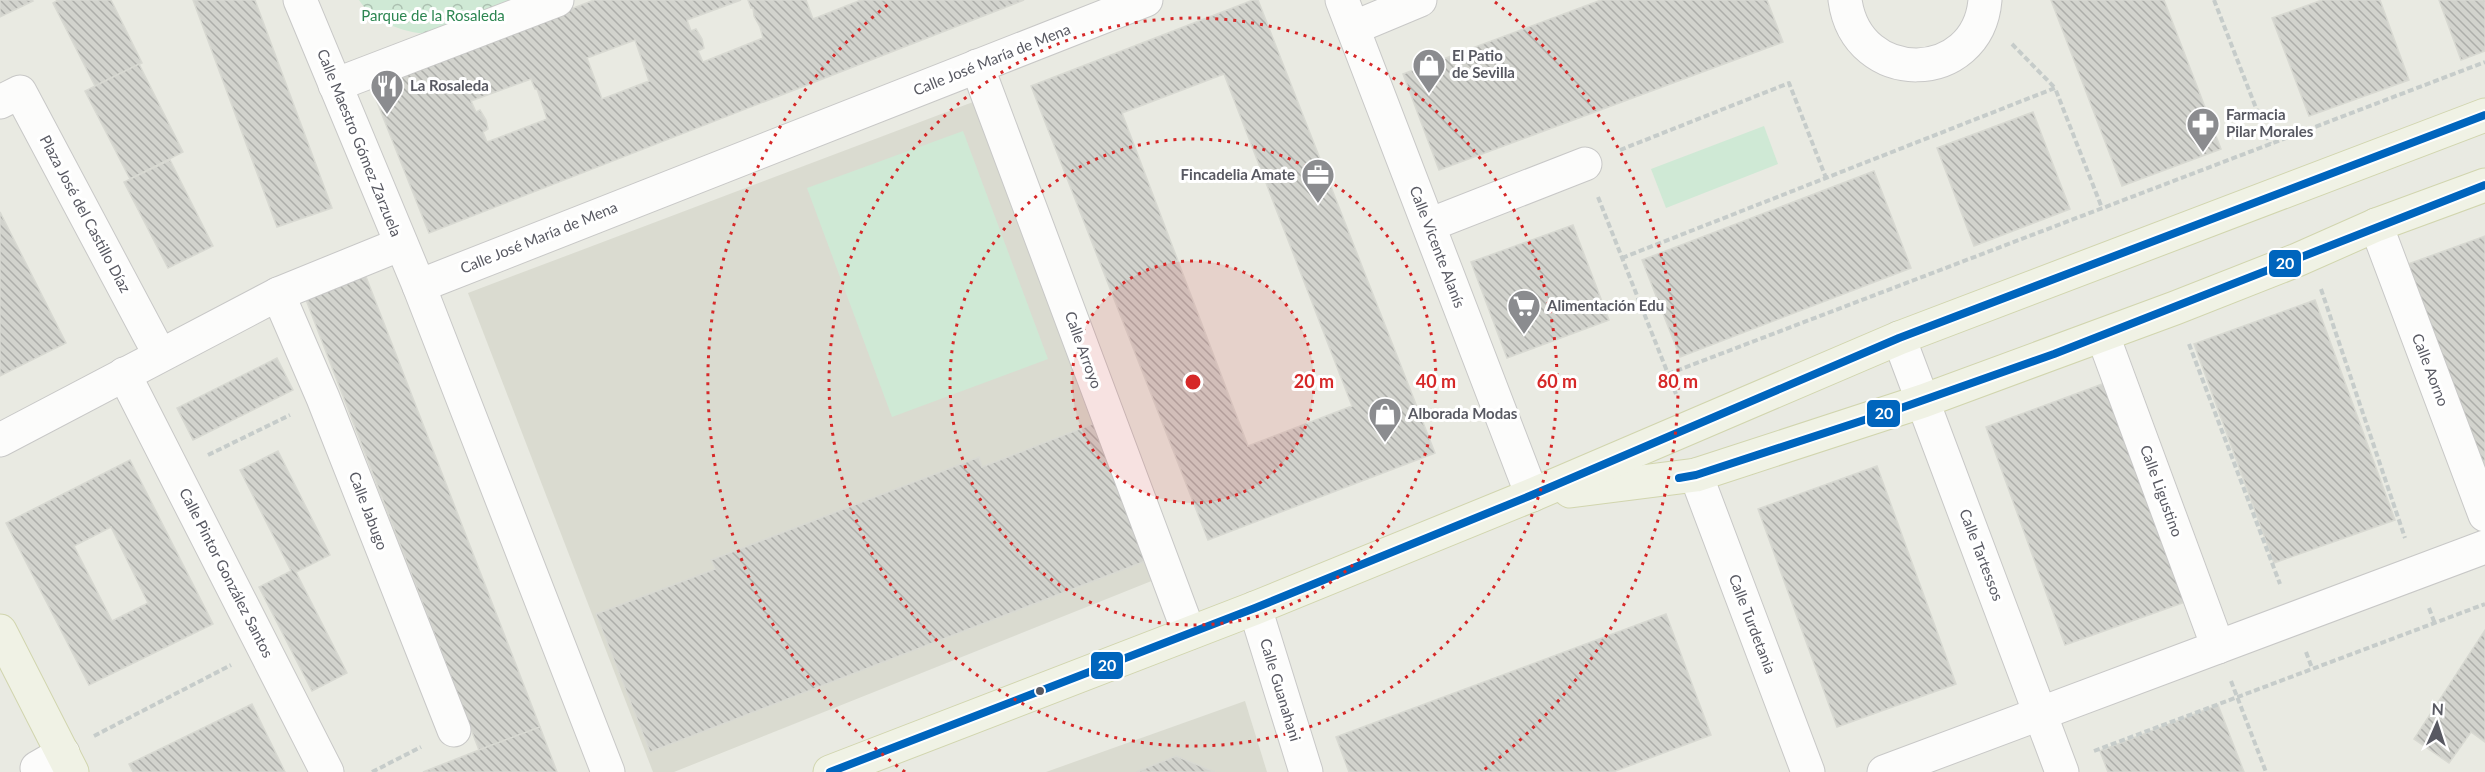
<svg xmlns="http://www.w3.org/2000/svg" width="2485" height="772" font-family="Lato,sans-serif">
	<style>
		.education { fill: #dadbd0 }
		.park { fill: url(#park-crowns) }
		.garden { fill: #cfe9d5 }
		.building { fill: url(#building-back-hatch); stroke: #d8d9d2; stroke-width: 1.5; fill-rule: evenodd }
		.lines { fill: none; stroke-linecap: round; stroke-linejoin: round }
		.minor-casing { stroke: #c8c8c7; stroke-width: 35 }
		.major-casing { stroke: #d1d5ae; stroke-width: 35 }
		.path { stroke: #c6ccca; stroke-width: 4; stroke-dasharray: 6 3; stroke-linecap: butt }
		.minor { stroke: #fcfcfb; stroke-width: 33 }
		.major { stroke: #f0f2e5; stroke-width: 33 }
		.bus-1-casing { stroke: #fff; stroke-width: 12 }
		.bus-1 { stroke: #0065bd; stroke-width: 8 }
		.ring { fill: none; stroke: #d62828; stroke-width: 3; stroke-dasharray: 3 6 }
		.bus-dot { fill: #585962; stroke: #fff; stroke-width: 2 }
		.labels { text-anchor: middle; stroke-width: 6; stroke-linejoin: round; paint-order: stroke }
		.park-label { font-size: 15px; fill: #2d8651; stroke: #fff }
		.poi-label { font-size: 15px; font-weight: bold; fill: #585962; stroke: #fff; text-anchor: start }
		.street-label { font-size: 15px; fill: #585962; stroke: #fff }
		.centre { fill: #d62828; stroke: #fff; stroke-width: 3 }
		.ring-label { font-size: 18px; text-anchor: middle; font-weight: bold; fill: #d62828; stroke: #fff; stroke-width: 6; stroke-linejoin: round; paint-order: stroke }
		.line-badge { stroke: #fff; stroke-width: 2 }
		.badge-label { font-size: 16px; text-anchor: middle; font-weight: bold; fill: #fff }
	</style>
	<defs>
		<pattern id="park-crowns" width="20" height="18" patternUnits="userSpaceOnUse" patternTransform="scale(1.5)"><rect width="20" height="18" fill="#cfe9d5"/><path d="M2 6a3 3 0 1 1 6 0M12 15a3 3 0 1 1 6 0" fill="none" stroke="#abc0b0"/></pattern>
		<pattern id="building-back-hatch" width="6" height="6" patternUnits="userSpaceOnUse" patternTransform="scale(1.5)"><rect width="6" height="6" fill="#d2d3cd"/><path d="M-1 5l2 2M0 0l6 6M5-1l2 2" fill="none" stroke="#adaeaa"/></pattern>
	</defs>
	<rect width="100%" height="100%" fill="#e9eae2"/>
	<g class="education">
		<path d="M981 99 1159 578 674 772H653L468 293Z"/>
		<path d="M1245 701 1267 772H1046Z"/>
	</g>
	<path class="park" d="M359 0H525C498 10 470 25 442 32 416 39 373 23 359 0Z"/>
	<g class="garden">
		<path d="M1764 126 1778 164 1666 208 1651 169Z"/>
		<path d="M963 131 1048 359 892 417 807 188Z"/>
	</g>
	<g class="building">
		<path d="M0 0H32L33 1 0 17Z"/>
		<path d="M58 0H111L142 63 95 86 53 3Z"/>
		<path d="M193 0H255L332 208 277 227Z"/>
		<path d="M594 0H741L687 20 691 31 696 29 702 39 704 48 698 51 703 62 763 38 760 27 754 16 753 8H751L748 0H806L813 19 861 0H1024L429 233 371 87ZM635 40 649 81 602 99 587 58ZM531 79 535 89H537L547 119 487 142 483 132 488 129 486 120 480 110 476 112 471 101Z"/>
		<path d="M1253 0H1258L1435 453 1208 540 1031 86ZM1224 74 1352 406 1248 446 1122 113Z"/>
		<path d="M1601 0H1767L1783 42 1439 170 1403 74Z"/>
		<path d="M2051 0H2164L2221 149 2122 186Z"/>
		<path d="M2322 0H2380L2409 80 2309 116 2272 18Z"/>
		<path d="M2439 0H2485V51L2461 60Z"/>
		<path d="M139 64 183 152 130 179 85 91Z"/>
		<path d="M2033 112 2070 209 1974 246 1937 148Z"/>
		<path d="M170 160 213 246 168 268 124 182Z"/>
		<path d="M1874 171 1911 268 1680 357 1642 260Z"/>
		<path d="M0 212 66 343 0 376Z"/>
		<path d="M1573 225 1609 320 1507 358 1471 262Z"/>
		<path d="M2485 236V480L2400 267Z"/>
		<path d="M363 269 540 727 479 750 303 292Z"/>
		<path d="M2315 300 2395 520 2274 563 2194 344Z"/>
		<path d="M277 358 293 390 193 440 177 408Z"/>
		<path d="M2105 383 2185 602 2065 645 1986 427Z"/>
		<path d="M1095 423 1148 560 650 752 596 614 715 569 711 560 979 457 982 467Z"/>
		<path d="M278 451 330 555 296 572 347 673 312 691 259 587 291 571 240 470Z"/>
		<path d="M130 460 213 624 89 685 6 523ZM111 527 148 603 112 621 74 546Z"/>
		<path d="M1877 466 1956 684 1837 727 1758 509Z"/>
		<path d="M1666 614 1711 735 1613 772H1349L1336 737Z"/>
		<path d="M2485 630V742L2471 732 2449 763 2414 739Z"/>
		<path d="M252 704 285 772H133L129 764Z"/>
		<path d="M2218 705 2244 772H2108L2100 751Z"/>
		<path d="M540 727 557 772H423L479 750Z"/>
		<path d="M1176 756 1215 772H1136Z"/>
	</g>
	<g class="lines">
		<defs>
			<g id="minor">
				<path d="M300 0 419 286 608 772"/>
				<path d="M1342 0 1532 495"/>
				<path d="M1845 0C1857 88 1978 85 1985 0"/>
				<path d="M1353 28 1420 0"/>
				<path d="M977 66 1189 633"/>
				<path d="M335 85 557 0"/>
				<path d="M0 102 20 92 160 355"/>
				<path d="M1429 225 1585 164"/>
				<path d="M2376 225 2485 515"/>
				<path d="M419 286 1146 0"/>
				<path d="M278 294 401 244"/>
				<path d="M2103 336 2218 647"/>
				<path d="M1899 338 2062 772"/>
				<path d="M124 374 327 772"/>
				<path d="M0 440 278 294 323 398 454 730"/>
				<path d="M1696 475 1808 772"/>
				<path d="M1255 608 1306 772"/>
				<path d="M37 768 63 753"/>
				<path d="M1884 772 2485 547"/>
			</g>
			<g id="major">
				<path d="M1570 491 1696 475 1923 401 2175 308 2297 260 2376 225 2485 185"/>
				<path d="M0 631 72 772"/>
				<path d="M830 772 1255 608 1532 495 1899 338 2485 115"/>
			</g>
		</defs>
		<use href="#minor" class="minor-casing"/>
		<use href="#major" class="major-casing"/>
		<g class="path">
			<path d="M2214 0 2270 144"/>
			<path d="M2012 44 2055 88"/>
			<path d="M1620 150 1789 83 1826 178"/>
			<path d="M1598 197 1676 394"/>
			<path d="M1622 258 2055 88 2102 208"/>
			<path d="M2321 289 2405 538"/>
			<path d="M2189 344 2280 584"/>
			<path d="M1668 374 2485 62"/>
			<path d="M208 455 290 415"/>
			<path d="M2429 608 2435 624"/>
			<path d="M2306 652 2312 668"/>
			<path d="M2231 681 2266 772"/>
			<path d="M94 736 231 665"/>
			<path d="M2094 751 2485 604"/>
			<path d="M372 772 421 747"/>
		</g>
		<use href="#minor" class="minor"/>
		<use href="#major" class="major"/>
		<defs>
			<g id="bus-1">
				<path d="M1679 478 1696 475 1901 408 2054 354 2485 185"/>
				<path d="M830 772 1255 608 1532 495 1899 338 2485 115"/>
			</g>
		</defs>
		<use href="#bus-1" class="bus-1-casing"/>
		<use href="#bus-1" class="bus-1"/>
	</g>
	<circle cx="1193" cy="382" r="121" fill="#d62828" fill-opacity=".12"/>
	<g class="ring">
		<circle cx="1193" cy="382" r="121"/>
		<circle cx="1193" cy="382" r="243"/>
		<circle cx="1193" cy="382" r="364"/>
		<path d="M905 772A485 485 0 0 1 891 2M1495 2A485 485 0 0 1 1481 772"/>
	</g>
	<defs>
		<symbol id="shop-pin" viewBox="-11 -11 22 30"><path d="M0 17L-7.5 6A9.5 9.5 0 1 1 7.5 6Z" fill="#8b8c8f" stroke="#fff"/><path d="M-5-2.5h2.3a2.7 3.5 0 0 1 5.4 0H5L5.5 6h-11ZM-1.5-2.5h3a1.5 2.3 0 0 0-3 0Z" fill="#fff"/></symbol>
		<symbol id="restaurant-pin" viewBox="-11 -11 22 30"><path d="M0 17L-7.5 6A9.5 9.5 0 1 1 7.5 6Z" fill="#8b8c8f" stroke="#fff"/><path d="M-5-6h1v4h1v-4h1v4h1v-4h1v5L-1.5 .5V6h-2V.5L-5-1ZM5-6V6H3V1.5H1.5Q1.5-4 5-6Z" fill="#fff"/></symbol>
		<symbol id="pharmacy-pin" viewBox="-11 -11 22 30"><path d="M0 17L-7.5 6A9.5 9.5 0 1 1 7.5 6Z" fill="#8b8c8f" stroke="#fff"/><path d="M-2-6h4v4h4v4h-4v4h-4v-4h-4v-4h4Z" fill="#fff"/></symbol>
		<symbol id="office-pin" viewBox="-11 -11 22 30"><path d="M0 17L-7.5 6A9.5 9.5 0 1 1 7.5 6Z" fill="#8b8c8f" stroke="#fff"/><path d="M-6-3h4V-5.5h4V-3h4V5H-6ZM-1-4.5V-3h2v-1.5ZM-6 0V1H6V0Z" fill="#fff"/></symbol>
		<symbol id="supermarket-pin" viewBox="-11 -11 22 30"><path d="M0 17L-7.5 6A9.5 9.5 0 1 1 7.5 6Z" fill="#8b8c8f" stroke="#fff"/><path d="M-6-5.5h2.5l.6 2H6L4.5 2H-2.5L-4.4-4H-6ZM-1.5 3.2a1.3 1.3 0 1 0 .1 0ZM3 3.2a1.3 1.3 0 1 0 .1 0Z" fill="#fff"/></symbol>
	</defs>
	<g fill-rule="evenodd">
		<use href="#shop-pin" x="1410" y="46" width="38" height="52"/>
		<use href="#restaurant-pin" x="368" y="67" width="38" height="52"/>
		<use href="#pharmacy-pin" x="2184" y="105" width="38" height="52"/>
		<use href="#office-pin" x="1299" y="156" width="38" height="52"/>
		<use href="#supermarket-pin" x="1505" y="287" width="38" height="52"/>
		<use href="#shop-pin" x="1366" y="395" width="38" height="52"/>
	</g>
	<circle class="bus-dot" cx="1040" cy="691" r="5"/>
	<g class="labels">
		<g class="park-label">
			<text x="433" y="21">Parque de la Rosaleda</text>
		</g>
		<g class="poi-label">
			<text x="1452" y="61">El Patio<tspan x="1452" dy="17">de Sevilla</tspan></text>
			<text x="410" y="91">La Rosaleda</text>
			<text x="2226" y="120">Farmacia<tspan x="2226" dy="17">Pilar Morales</tspan></text>
			<text x="1295" y="180" text-anchor="end">Fincadelia Amate</text>
			<text x="1547" y="311">Alimentación Edu</text>
			<text x="1408" y="419">Alborada Modas</text>
		</g>
		<g class="street-label">
			<text transform="translate(992 60) rotate(-22)" y="5">Calle José María de Mena</text>
			<text transform="translate(359 143) rotate(68)" y="5">Calle Maestro Gómez Zarzuela</text>
			<text transform="translate(85 214) rotate(62)" y="5">Plaza José del Castillo Díaz</text>
			<text transform="translate(539 238) rotate(-22)" y="5">Calle José María de Mena</text>
			<text transform="translate(1437 247) rotate(69)" y="5">Calle Vicente Alanís</text>
			<text transform="translate(1083 350) rotate(70)" y="5">Calle Arroyo</text>
			<text transform="translate(2430 370) rotate(69)" y="5">Calle Aorno</text>
			<text transform="translate(2161 491) rotate(70)" y="5">Calle Ligustino</text>
			<text transform="translate(368 511) rotate(69)" y="5">Calle Jabugo</text>
			<text transform="translate(1981 555) rotate(69)" y="5">Calle Tartessos</text>
			<text transform="translate(226 573) rotate(63)" y="5">Calle Pintor González Santos</text>
			<text transform="translate(1752 624) rotate(69)" y="5">Calle Turdetania</text>
			<text transform="translate(1280 690) rotate(73)" y="5">Calle Guanahani</text>
		</g>
	</g>
	<circle cx="1193" cy="382" r="9" class="centre"/>
	<g class="ring-label">
		<text x="1314" y="388">20 m</text>
		<text x="1436" y="388">40 m</text>
		<text x="1557" y="388">60 m</text>
		<text x="1678" y="388">80 m</text>
	</g>
	<g class="line-badge">
		<rect x="2268" y="249" width="34" height="29" rx="6" fill="#0065bd"/>
		<rect x="1866" y="399" width="35" height="29" rx="6" fill="#0065bd"/>
		<rect x="1090" y="651" width="34" height="29" rx="6" fill="#0065bd"/>
	</g>
	<g class="badge-label">
		<text x="2285" y="269">20</text>
		<text x="1884" y="419">20</text>
		<text x="1107" y="671">20</text>
	</g>
	<g transform="translate(2437 724) rotate(3)" stroke="#ffffff" stroke-width="4.5" paint-order="stroke">
	<path d="M0-4.5L10 22L0 15L-10 22Z" fill="#585962"/>
	<text y="-9" font-size="16" font-weight="bold" text-anchor="middle" fill="#585962">N</text>
	</g>
</svg>
